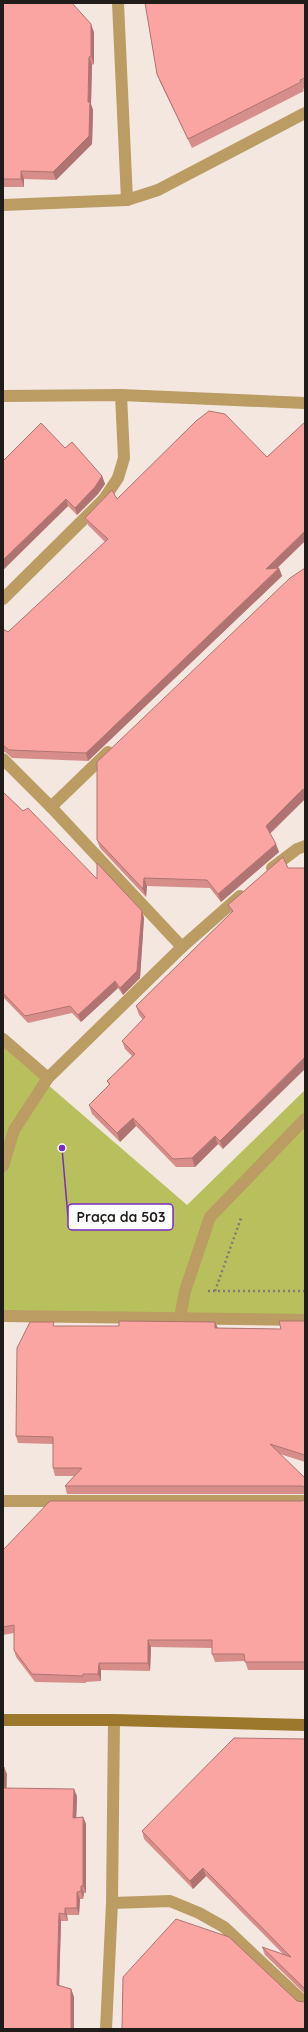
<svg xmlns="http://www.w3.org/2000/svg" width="308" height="2032" font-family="Quicksand,sans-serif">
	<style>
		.green { fill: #b8bf5d }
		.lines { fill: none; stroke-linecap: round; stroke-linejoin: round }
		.path { stroke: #827a75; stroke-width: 2.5; stroke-dasharray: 2 3; stroke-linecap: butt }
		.street { stroke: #bb9c63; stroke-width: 12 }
		.secondary { stroke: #9c782d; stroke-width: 12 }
		.wall { fill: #d78e8a }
		.shaded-wall { fill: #af7471 }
		.building { fill: #faa5a1; stroke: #af7471 }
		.leader { fill: none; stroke: #7b2cbf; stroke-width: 1.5 }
		.callout-dot { fill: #7b2cbf; stroke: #fff; stroke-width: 1.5 }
		.callout { fill: #fff; stroke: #7b2cbf; stroke-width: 1.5 }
		.callout-label { font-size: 14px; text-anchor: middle; font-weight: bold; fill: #201c19 }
	</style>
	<rect width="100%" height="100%" fill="#f4e7df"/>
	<path class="green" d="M3 1046 187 1205 305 1090V1319L3 1312Z"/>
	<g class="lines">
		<g class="path">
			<path d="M208 1291H305"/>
			<path d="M215 1291 241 1218"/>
		</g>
		<g class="street">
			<path d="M118 3 127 200"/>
			<path d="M3 205 127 200 158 190 305 113"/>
			<path d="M3 396 121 395 305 403"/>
			<path d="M3 599 104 499 118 478 124 458 121 395"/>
			<path d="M3 759 51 807 182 947"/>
			<path d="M51 807 108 752"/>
			<path d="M272 868 297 849 305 846"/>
			<path d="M3 1039 48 1078"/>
			<path d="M3 1166 14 1130 48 1078 182 947 240 896"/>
			<path d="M3 1316 305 1320"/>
			<path d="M180 1318 185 1291 210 1217 305 1119"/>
			<path d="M3 1501H305"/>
			<path d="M112 1903 170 1901 199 1913 224 1927 305 2003"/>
			<path d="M106 2029 112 1903 114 1720"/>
		</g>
		<path class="secondary" d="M3 1720H114L305 1725"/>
	</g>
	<g class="wall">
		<path d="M3 3 94 32V64L92 65 91 104 93 110 92 144 56 180 24 179V187H3Z"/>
		<path d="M305 3V88L303 89 304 91 192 148 160 82 157 74Z"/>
		<path d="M65 448 102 476 105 484 98 494 77 515 68 506 3 570Z"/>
		<path d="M117 499 305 541 277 568H279L282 576 88 761 12 758 5 752H3V629L8 632 105 542 88 525 85 518Z"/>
		<path d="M305 568V799L270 834 279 852 221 902 210 888 147 886 146 897 100 848 97 840Z"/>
		<path d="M3 792 23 811 97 879 142 911 144 918 140 978 123 995 118 988 81 1022 72 1013 28 1023 3 997Z"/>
		<path d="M283 857 223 1149 218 1144 195 1167H176L136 1126 120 1142 92 1114 89 1105 109 1085 107 1081 132 1056 125 1049 122 1041 143 1020 139 1015 136 1006 231 913 228 905Z"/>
		<path d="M305 1321V1462L280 1454 305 1478V1494H67L65 1486 74 1476H55L53 1468V1444L18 1443 16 1436 56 1326H119L215 1322 218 1328 281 1329Z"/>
		<path d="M305 1500V1670H248L245 1661 215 1662 212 1654V1648L151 1647 150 1671 101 1670V1681L86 1682V1683L35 1682 16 1657 14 1650V1633L3 1635V1550Z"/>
		<path d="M305 1739V1994L265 1955 262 1947 283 1954 206 1876 193 1889 144 1839 142 1831Z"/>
		<path d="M7 1774 6 1788 77 1796 76 1818 83 1817 86 1824V1893H84L83 1899H80L79 1915H67L68 1921H61L59 1985 71 1989 74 1997V2029H3Z"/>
	</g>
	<g class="shaded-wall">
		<path d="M91 24 94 32V64L91 56Z"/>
		<path d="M89 57 92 65 91 104 93 110 92 144 56 180 53 172 88 102Z"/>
		<path d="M21 171 24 179V187L21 179Z"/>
		<path d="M102 476 105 484 98 494 77 515 75 508Z"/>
		<path d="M66 499 68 506 3 570V560Z"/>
		<path d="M305 531V541L269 576 266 569Z"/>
		<path d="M279 568 282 576 88 761 86 753Z"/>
		<path d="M303 789 305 794V799L269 834 266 826Z"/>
		<path d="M276 844 279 852 221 902 218 894Z"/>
		<path d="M144 878 147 886 146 897 143 889Z"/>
		<path d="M142 911 144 918 140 978 123 995 120 988Z"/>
		<path d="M115 981 118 988 81 1022 78 1015Z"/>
		<path d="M305 1057V1069L223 1149 220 1141Z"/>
		<path d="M133 1118 136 1126 120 1142 117 1133Z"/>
		<path d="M215 1136 218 1144 195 1167 192 1158Z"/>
		<path d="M215 1322 218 1329 215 1328Z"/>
		<path d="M148 1640 151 1647 150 1671 148 1663Z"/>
		<path d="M99 1663 101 1670V1681L98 1674Z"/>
		<path d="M4 1767 7 1774 6 1795 4 1788Z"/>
		<path d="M74 1789 77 1796 76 1826 73 1818Z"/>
		<path d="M83 1817 86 1824V1893L83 1886Z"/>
		<path d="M203 1868 206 1876 193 1889 190 1881Z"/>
		<path d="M81 1886 84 1893 83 1899 81 1891Z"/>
		<path d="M77 1892 80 1899 79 1915 77 1908Z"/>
		<path d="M65 1908 67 1915 68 1921 65 1914Z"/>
		<path d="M59 1913 61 1921 59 1992 57 1985Z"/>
		<path d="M71 1989 74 1997V2029H71Z"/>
	</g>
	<g class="building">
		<path d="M3 3H72L91 24V56L89 57 88 102H90L89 136 53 172 21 171V179H3Z"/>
		<path d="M145 3H305V78L300 80 301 82 188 139 157 74Z"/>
		<path d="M209 411 225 414 267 457 305 422V531L266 569 279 568 86 753 9 750 3 745V629L8 632 108 539 85 518 112 490 117 499 196 421Z"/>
		<path d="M41 423 65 448 72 442 102 476 95 487 75 508 66 499 3 560V461Z"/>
		<path d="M305 568V791L303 789 266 826 276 844 218 894 207 880 144 878 143 889 97 840V762L290 578Z"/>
		<path d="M3 792 23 811 28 808 97 879V863L142 911 137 971 120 988 115 981 78 1015 70 1006 25 1016 3 993Z"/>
		<path d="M283 857 288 868H305V1057L220 1141 215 1136 192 1158 173 1159 133 1118 117 1133 89 1105 110 1084 107 1081 135 1054 122 1041 145 1017 136 1006 233 911 228 905Z"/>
		<path d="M119 1321 215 1322V1328L281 1329 279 1321H305V1455L270 1444 305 1478V1487L302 1486H65L82 1468H53V1437L16 1436 17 1348 30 1322H54L53 1326H119Z"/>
		<path d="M305 1500V1662H245L244 1654H212V1640H148V1663H99L98 1674H83V1676L32 1674 14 1650V1625L3 1627V1550L50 1501H302Z"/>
		<path d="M234 1738 305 1739V1989L262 1947 291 1957 203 1868 190 1881 142 1831Z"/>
		<path d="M3 1767H4V1788L74 1789 73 1818 83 1817V1886H81V1891L77 1892V1908H65V1914L59 1913 57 1985 71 1989V2029H3Z"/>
		<path d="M176 1919 229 1937 297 2001 305 2002V2029H122L123 1977Z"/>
	</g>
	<path class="leader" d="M62 1148L68 1217"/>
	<circle class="callout-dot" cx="62" cy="1148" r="4"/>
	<rect class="callout" x="68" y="1204" width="105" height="26" rx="4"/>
	<g class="callout-label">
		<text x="121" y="1222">Praça da 503</text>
	</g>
	<rect width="308" height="2032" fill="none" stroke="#201c19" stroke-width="8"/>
</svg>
